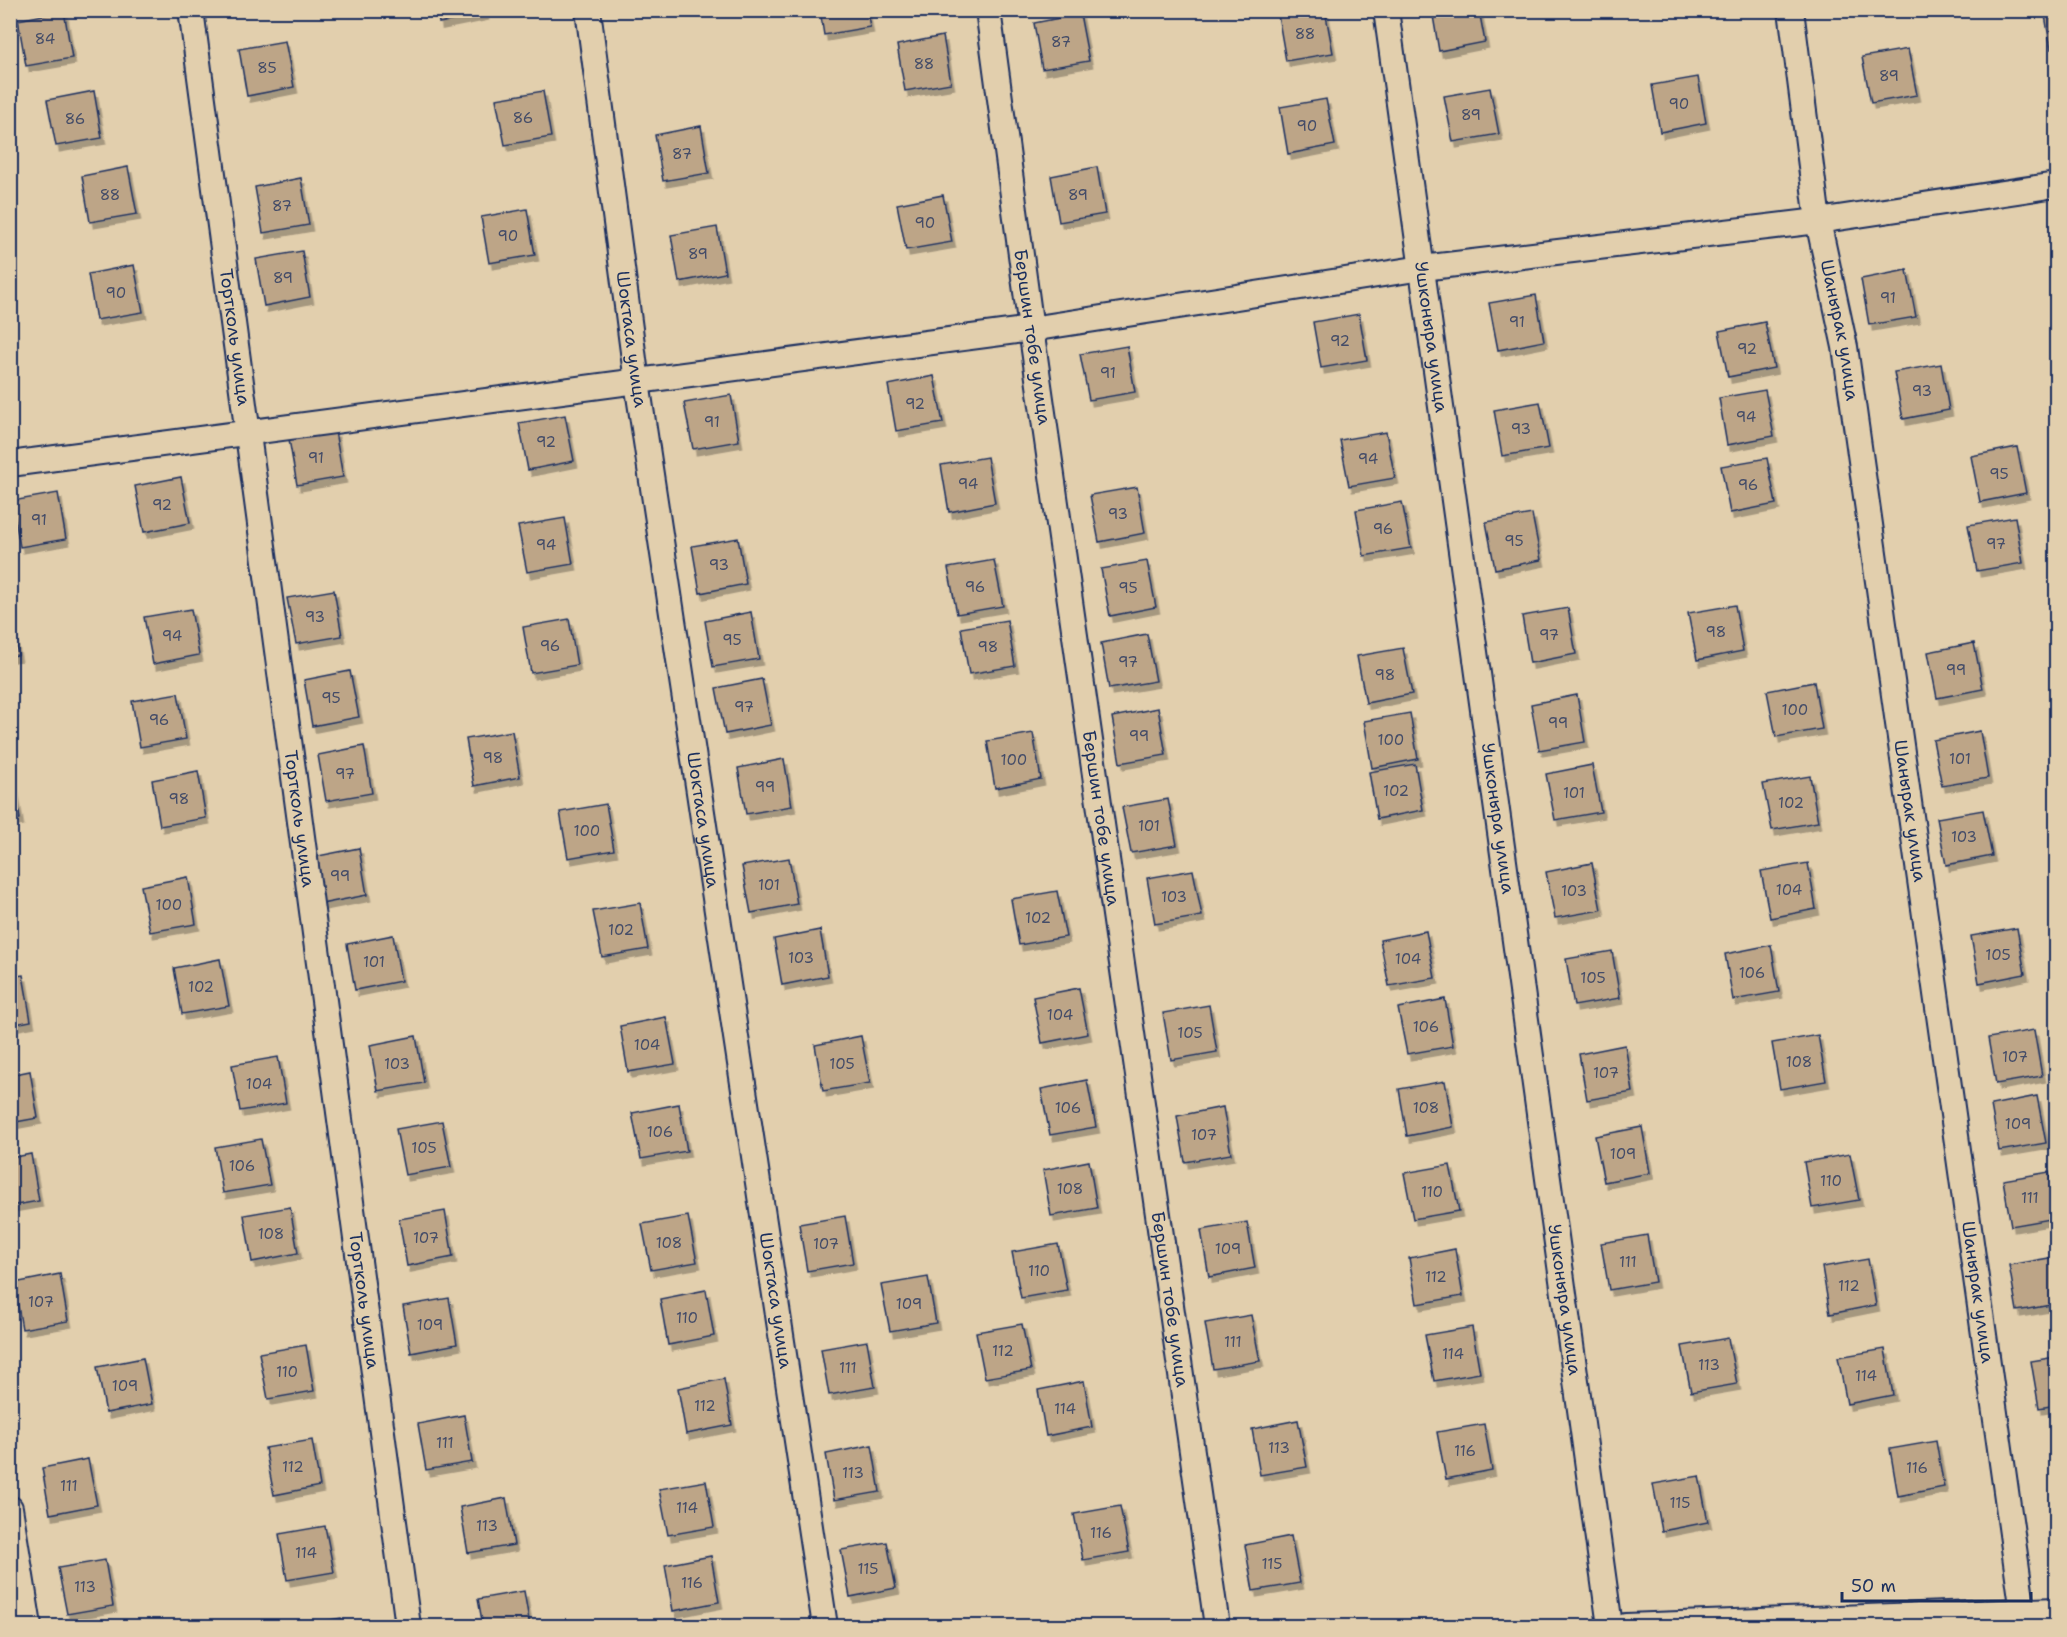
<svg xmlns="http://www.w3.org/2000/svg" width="2067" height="1637" font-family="'Shantell Sans',sans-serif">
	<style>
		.building { fill: #bda587; stroke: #1b2f5e; stroke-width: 1.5; filter: url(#shadow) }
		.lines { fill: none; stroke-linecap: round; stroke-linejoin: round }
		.minor-casing { stroke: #1b2f5e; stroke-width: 28 }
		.minor { stroke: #e2cfad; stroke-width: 24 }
		.labels { text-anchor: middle; stroke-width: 4.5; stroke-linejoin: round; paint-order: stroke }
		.number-label { font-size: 15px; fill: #444c68 }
		.street-label { font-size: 18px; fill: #1b2f5e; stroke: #e2cfad }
	</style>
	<defs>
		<filter id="shadow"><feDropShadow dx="3.5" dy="6" stdDeviation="0" flood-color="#0004"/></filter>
	</defs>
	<rect width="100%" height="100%" fill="#e2cfad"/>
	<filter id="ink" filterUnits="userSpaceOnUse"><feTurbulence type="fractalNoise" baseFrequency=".0167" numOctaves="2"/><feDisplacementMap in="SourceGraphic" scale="12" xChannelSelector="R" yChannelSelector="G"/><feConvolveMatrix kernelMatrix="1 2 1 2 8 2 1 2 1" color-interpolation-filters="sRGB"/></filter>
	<g filter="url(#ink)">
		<g class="building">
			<path d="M437 10H484L485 14 439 23Z"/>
			<path d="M820 10H867L870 27 824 35Z"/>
			<path d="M1301 10H1325L1333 53 1286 61 1278 15Z"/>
			<path d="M1432 10H1479L1485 42 1439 51Z"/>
			<path d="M2044 10H2056V48L2051 49Z"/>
			<path d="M64 11 72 58 26 66 18 20Z"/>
			<path d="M1080 14 1089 61 1042 69 1034 23Z"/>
			<path d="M943 36 951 83 905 91 897 45Z"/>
			<path d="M285 41 294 87 247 96 239 49Z"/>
			<path d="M1908 49 1917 95 1871 103 1862 57Z"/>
			<path d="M1698 77 1706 123 1660 132 1652 85Z"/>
			<path d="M1490 88 1499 134 1453 142 1444 96Z"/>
			<path d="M94 91 102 138 56 146 47 100Z"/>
			<path d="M543 91 551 137 505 145 496 99Z"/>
			<path d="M1326 99 1335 145 1288 154 1280 107Z"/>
			<path d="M701 126 709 173 663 181 655 135Z"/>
			<path d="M128 167 137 214 90 222 82 176Z"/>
			<path d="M1097 167 1105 214 1059 222 1051 176Z"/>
			<path d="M301 178 309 225 263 233 255 187Z"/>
			<path d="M943 195 952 242 906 250 897 204Z"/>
			<path d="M527 209 535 255 489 263 481 217Z"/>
			<path d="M717 227 725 273 679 282 671 235Z"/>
			<path d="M302 251 310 297 264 306 256 259Z"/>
			<path d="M134 265 143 312 96 320 88 274Z"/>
			<path d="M1907 270 1916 317 1869 325 1861 279Z"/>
			<path d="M1536 295 1544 341 1498 350 1489 303Z"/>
			<path d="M1359 314 1367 360 1321 368 1313 322Z"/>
			<path d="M1765 322 1774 368 1728 377 1719 331Z"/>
			<path d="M1127 346 1135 392 1089 400 1080 354Z"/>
			<path d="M1941 364 1949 410 1903 419 1894 372Z"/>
			<path d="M934 376 943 423 896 431 888 385Z"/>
			<path d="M1765 390 1774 436 1727 445 1719 398Z"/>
			<path d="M731 395 739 441 693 449 684 403Z"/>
			<path d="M1540 402 1549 448 1502 456 1494 410Z"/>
			<path d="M565 415 574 461 528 470 519 423Z"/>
			<path d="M335 431 343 477 297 485 289 439Z"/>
			<path d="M1386 432 1395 478 1349 486 1340 440Z"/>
			<path d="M2017 447 2026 493 1980 502 1971 456Z"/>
			<path d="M987 457 995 503 949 512 941 465Z"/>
			<path d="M1767 458 1776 504 1730 513 1721 466Z"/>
			<path d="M181 477 190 523 144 532 135 486Z"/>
			<path d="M1137 487 1145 533 1099 542 1090 495Z"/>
			<path d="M58 493 66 539 20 547 12 501Z"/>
			<path d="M1402 502 1411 548 1364 556 1356 510Z"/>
			<path d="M1532 514 1541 560 1495 569 1486 522Z"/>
			<path d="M2015 517 2023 563 1977 571 1968 525Z"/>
			<path d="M565 518 573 564 527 572 518 526Z"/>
			<path d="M738 538 746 584 700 593 692 546Z"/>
			<path d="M994 560 1003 606 957 614 948 568Z"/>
			<path d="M1147 561 1156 607 1110 616 1101 569Z"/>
			<path d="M334 590 342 636 296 644 287 598Z"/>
			<path d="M1735 605 1743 651 1697 660 1688 613Z"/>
			<path d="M1568 608 1576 654 1530 663 1522 616Z"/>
			<path d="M191 609 199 655 153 664 144 617Z"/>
			<path d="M751 612 759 659 713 667 705 621Z"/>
			<path d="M10 614 18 655 10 656Z"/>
			<path d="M569 619 577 665 531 673 523 627Z"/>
			<path d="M1007 620 1015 666 969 674 961 628Z"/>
			<path d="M1147 634 1156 681 1109 689 1101 643Z"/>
			<path d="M1974 643 1983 689 1937 698 1928 652Z"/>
			<path d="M1403 648 1412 694 1366 703 1357 656Z"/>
			<path d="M350 671 359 717 312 726 304 680Z"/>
			<path d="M762 679 771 725 725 734 716 688Z"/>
			<path d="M1814 682 1822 729 1776 737 1767 691Z"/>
			<path d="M178 693 186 739 140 747 132 701Z"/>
			<path d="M1577 695 1585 742 1539 750 1531 704Z"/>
			<path d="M1158 708 1166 755 1120 763 1112 717Z"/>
			<path d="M1410 713 1418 759 1372 768 1364 721Z"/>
			<path d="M512 731 520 777 474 786 466 739Z"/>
			<path d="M1980 731 1988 778 1942 786 1933 740Z"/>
			<path d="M1033 733 1041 779 995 788 987 741Z"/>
			<path d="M364 746 372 793 326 801 318 755Z"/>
			<path d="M784 759 792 806 746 814 738 768Z"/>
			<path d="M1415 764 1423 810 1377 819 1369 772Z"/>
			<path d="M1592 765 1601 812 1555 820 1546 774Z"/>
			<path d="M198 771 206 818 160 826 152 780Z"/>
			<path d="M12 772 20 819 10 821V773Z"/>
			<path d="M1810 776 1818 822 1772 830 1763 784Z"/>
			<path d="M1168 799 1177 845 1131 853 1122 807Z"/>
			<path d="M606 804 614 850 568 858 560 812Z"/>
			<path d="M1983 810 1992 856 1946 865 1937 818Z"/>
			<path d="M359 848 367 895 321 904 313 857Z"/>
			<path d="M789 858 797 904 751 913 742 866Z"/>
			<path d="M1592 863 1601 910 1555 918 1546 872Z"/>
			<path d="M1808 863 1816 909 1770 918 1761 871Z"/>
			<path d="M1193 870 1202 916 1155 924 1147 878Z"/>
			<path d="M188 877 196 924 150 932 141 886Z"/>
			<path d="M1057 891 1066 937 1019 945 1011 899Z"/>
			<path d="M640 903 648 949 602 957 593 911Z"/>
			<path d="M2017 928 2025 974 1979 983 1971 936Z"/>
			<path d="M820 930 828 976 782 985 774 939Z"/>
			<path d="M1426 931 1435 978 1389 986 1380 940Z"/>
			<path d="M393 935 401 981 355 990 347 944Z"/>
			<path d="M1771 945 1779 992 1733 1000 1725 954Z"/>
			<path d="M1612 951 1620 998 1574 1006 1566 959Z"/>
			<path d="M220 959 229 1006 182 1014 174 968Z"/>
			<path d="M23 975 31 1021 10 1025V977Z"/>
			<path d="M1079 988 1088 1034 1042 1043 1033 997Z"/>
			<path d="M1445 999 1453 1046 1407 1054 1398 1008Z"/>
			<path d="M1209 1005 1217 1052 1171 1060 1163 1013Z"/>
			<path d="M666 1017 675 1064 628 1072 620 1026Z"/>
			<path d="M2034 1030 2042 1076 1996 1084 1988 1038Z"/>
			<path d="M1818 1035 1826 1081 1780 1089 1772 1043Z"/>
			<path d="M416 1036 424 1083 378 1091 370 1045Z"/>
			<path d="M861 1036 870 1083 823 1091 815 1045Z"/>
			<path d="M1625 1045 1633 1092 1587 1100 1579 1054Z"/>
			<path d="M278 1057 286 1103 240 1111 232 1065Z"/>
			<path d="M30 1071 38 1118 10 1123V1075Z"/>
			<path d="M1087 1080 1096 1127 1050 1135 1041 1089Z"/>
			<path d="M1445 1081 1453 1127 1407 1136 1399 1089Z"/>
			<path d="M2037 1096 2046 1143 1999 1151 1991 1105Z"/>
			<path d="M679 1104 687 1151 641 1159 632 1113Z"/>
			<path d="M1223 1107 1231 1154 1185 1162 1177 1116Z"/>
			<path d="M442 1121 451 1167 405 1175 396 1129Z"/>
			<path d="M1642 1127 1650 1173 1604 1182 1595 1136Z"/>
			<path d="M261 1139 270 1185 223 1193 215 1147Z"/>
			<path d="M31 1154 39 1201 10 1206V1158Z"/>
			<path d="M1850 1154 1859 1200 1812 1208 1804 1162Z"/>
			<path d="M1089 1161 1097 1208 1051 1216 1043 1170Z"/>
			<path d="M1450 1165 1459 1211 1413 1219 1404 1173Z"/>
			<path d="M2049 1172 2056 1218 2011 1226 2003 1180Z"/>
			<path d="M290 1207 298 1253 252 1262 244 1215Z"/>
			<path d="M445 1211 453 1257 407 1266 399 1219Z"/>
			<path d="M688 1216 697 1262 651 1270 642 1224Z"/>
			<path d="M845 1216 853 1263 807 1271 799 1224Z"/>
			<path d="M1247 1222 1255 1268 1209 1277 1201 1230Z"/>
			<path d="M1647 1235 1655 1282 1609 1290 1601 1243Z"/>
			<path d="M1058 1244 1067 1290 1021 1298 1012 1252Z"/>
			<path d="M1455 1249 1463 1296 1417 1304 1409 1258Z"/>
			<path d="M2055 1257 2056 1304 2017 1311 2009 1265Z"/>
			<path d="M1868 1259 1876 1305 1830 1314 1822 1267Z"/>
			<path d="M60 1274 68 1321 22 1329 14 1283Z"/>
			<path d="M928 1277 936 1323 890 1331 881 1285Z"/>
			<path d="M706 1290 714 1336 668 1345 660 1299Z"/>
			<path d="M449 1298 457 1344 411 1353 403 1306Z"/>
			<path d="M1251 1315 1260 1361 1213 1369 1205 1323Z"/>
			<path d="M1022 1324 1031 1370 985 1378 976 1332Z"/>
			<path d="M1472 1327 1480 1373 1434 1381 1425 1335Z"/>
			<path d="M1728 1338 1737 1384 1691 1392 1682 1346Z"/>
			<path d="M867 1341 875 1387 829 1395 821 1349Z"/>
			<path d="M306 1345 314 1391 268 1399 259 1353Z"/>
			<path d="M1885 1349 1893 1395 1847 1404 1838 1357Z"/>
			<path d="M2056 1357V1405L2039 1408 2031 1361Z"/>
			<path d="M143 1358 152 1404 106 1413 97 1367Z"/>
			<path d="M724 1379 732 1425 686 1434 678 1388Z"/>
			<path d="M1084 1381 1092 1427 1046 1436 1038 1390Z"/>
			<path d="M464 1415 472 1462 426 1470 418 1424Z"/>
			<path d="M1298 1420 1307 1467 1260 1475 1252 1429Z"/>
			<path d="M1484 1424 1492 1470 1446 1479 1437 1432Z"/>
			<path d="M312 1440 320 1486 274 1495 265 1448Z"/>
			<path d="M1936 1441 1944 1487 1898 1496 1890 1449Z"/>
			<path d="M872 1445 880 1492 834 1500 826 1454Z"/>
			<path d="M88 1459 97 1505 50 1514 42 1468Z"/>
			<path d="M1699 1476 1708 1522 1662 1531 1653 1484Z"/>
			<path d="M706 1481 714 1527 668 1535 659 1489Z"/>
			<path d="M506 1498 514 1545 468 1553 460 1507Z"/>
			<path d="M1120 1506 1129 1552 1083 1560 1074 1514Z"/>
			<path d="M325 1526 334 1572 287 1580 279 1534Z"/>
			<path d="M1291 1536 1300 1583 1253 1591 1245 1545Z"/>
			<path d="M887 1542 896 1588 850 1597 841 1550Z"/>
			<path d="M711 1556 719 1602 673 1611 665 1565Z"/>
			<path d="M105 1560 113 1606 67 1614 58 1568Z"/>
			<path d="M524 1591 530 1626H483L478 1599Z"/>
			<path d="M341 1618 343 1626H295Z"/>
		</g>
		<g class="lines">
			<defs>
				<g id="minor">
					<path id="s1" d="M191 10 408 1626"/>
					<path id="s2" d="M588 10 637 382 825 1626"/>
					<path id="s3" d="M988 10 1031 329 1217 1626"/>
					<path id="s4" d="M1386 10 1610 1626"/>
					<path id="s5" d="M1791 10 1818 221 1845 347 2023 1612"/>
					<path d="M10 464 1031 329 1422 268 1818 221 2056 185"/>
					<path d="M10 1508 29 1626"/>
					<path d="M1626 1626 2056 1610"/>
				</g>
			</defs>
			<use href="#minor" class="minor-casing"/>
			<use href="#minor" class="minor"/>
		</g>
	</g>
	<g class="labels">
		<g class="number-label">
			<text x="1305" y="39">88</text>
			<text x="45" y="44">84</text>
			<text x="1061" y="47">87</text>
			<text x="924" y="69">88</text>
			<text x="267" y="73">85</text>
			<text x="1889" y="81">89</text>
			<text x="1679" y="109">90</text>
			<text x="1471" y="120">89</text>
			<text x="523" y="123">86</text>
			<text x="75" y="124">86</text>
			<text x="1307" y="131">90</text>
			<text x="682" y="159">87</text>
			<text x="110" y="200">88</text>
			<text x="1078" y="200">89</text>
			<text x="282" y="211">87</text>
			<text x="925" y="228">90</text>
			<text x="508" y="241">90</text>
			<text x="698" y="259">89</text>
			<text x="283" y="283">89</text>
			<text x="116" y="298">90</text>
			<text x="1888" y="303">91</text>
			<text x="1517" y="327">91</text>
			<text x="1340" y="346">92</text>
			<text x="1747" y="354">92</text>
			<text x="1108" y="378">91</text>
			<text x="1922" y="396">93</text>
			<text x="915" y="409">92</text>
			<text x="1746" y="422">94</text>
			<text x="712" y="427">91</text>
			<text x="1521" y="434">93</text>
			<text x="546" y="447">92</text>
			<text x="316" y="463">91</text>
			<text x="1368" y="464">94</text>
			<text x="1999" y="479">95</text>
			<text x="968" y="489">94</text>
			<text x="1748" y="490">96</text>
			<text x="162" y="510">92</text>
			<text x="1118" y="519">93</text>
			<text x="39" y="525">91</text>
			<text x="1383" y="534">96</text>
			<text x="1514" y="546">95</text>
			<text x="1996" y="549">97</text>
			<text x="546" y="550">94</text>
			<text x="719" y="570">93</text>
			<text x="975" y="592">96</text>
			<text x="1128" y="593">95</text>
			<text x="315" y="622">93</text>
			<text x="1716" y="637">98</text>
			<text x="1549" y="640">97</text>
			<text x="172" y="641">94</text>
			<text x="732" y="645">95</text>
			<text x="550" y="651">96</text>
			<text x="988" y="652">98</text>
			<text x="1128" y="667">97</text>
			<text x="1956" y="675">99</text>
			<text x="1385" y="680">98</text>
			<text x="331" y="703">95</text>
			<text x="744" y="712">97</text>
			<text x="1795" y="715">100</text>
			<text x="159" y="725">96</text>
			<text x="1558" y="728">99</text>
			<text x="1139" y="741">99</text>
			<text x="1391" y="745">100</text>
			<text x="493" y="763">98</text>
			<text x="1960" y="764">101</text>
			<text x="1014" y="765">100</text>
			<text x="345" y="779">97</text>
			<text x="765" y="792">99</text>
			<text x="1396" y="796">102</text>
			<text x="1574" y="798">101</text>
			<text x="179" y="804">98</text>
			<text x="1791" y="808">102</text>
			<text x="1149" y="831">101</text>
			<text x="587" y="836">100</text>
			<text x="1964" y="842">103</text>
			<text x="340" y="881">99</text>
			<text x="769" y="890">101</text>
			<text x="1789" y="895">104</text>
			<text x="1574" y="896">103</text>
			<text x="1174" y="902">103</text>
			<text x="169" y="910">100</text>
			<text x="1038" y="923">102</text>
			<text x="621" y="935">102</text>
			<text x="1998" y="960">105</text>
			<text x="801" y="963">103</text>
			<text x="1408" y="964">104</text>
			<text x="374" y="967">101</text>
			<text x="1752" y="978">106</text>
			<text x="1593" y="983">105</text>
			<text x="201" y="992">102</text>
			<text x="1060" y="1020">104</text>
			<text x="1426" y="1032">106</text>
			<text x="1190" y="1038">105</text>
			<text x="647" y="1050">104</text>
			<text x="2015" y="1062">107</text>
			<text x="1799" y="1067">108</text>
			<text x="397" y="1069">103</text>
			<text x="842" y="1069">105</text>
			<text x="1606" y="1078">107</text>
			<text x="259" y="1089">104</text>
			<text x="1068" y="1113">106</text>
			<text x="1426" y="1113">108</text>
			<text x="2018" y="1129">109</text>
			<text x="660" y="1137">106</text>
			<text x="1204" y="1140">107</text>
			<text x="424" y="1153">105</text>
			<text x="1623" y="1159">109</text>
			<text x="242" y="1171">106</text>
			<text x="1831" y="1186">110</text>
			<text x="1070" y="1194">108</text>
			<text x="1432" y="1197">110</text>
			<text x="2030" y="1203">111</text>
			<text x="271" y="1239">108</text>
			<text x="426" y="1243">107</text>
			<text x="669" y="1248">108</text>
			<text x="826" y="1249">107</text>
			<text x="1228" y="1254">109</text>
			<text x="1628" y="1267">111</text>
			<text x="1039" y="1276">110</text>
			<text x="1436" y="1282">112</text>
			<text x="1849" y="1291">112</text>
			<text x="41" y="1307">107</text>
			<text x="909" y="1309">109</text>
			<text x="687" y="1323">110</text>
			<text x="430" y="1330">109</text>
			<text x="1233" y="1347">111</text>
			<text x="1003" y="1356">112</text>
			<text x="1453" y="1359">114</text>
			<text x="1709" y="1370">113</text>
			<text x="848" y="1373">111</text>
			<text x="287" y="1377">110</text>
			<text x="1866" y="1381">114</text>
			<text x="125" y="1391">109</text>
			<text x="705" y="1411">112</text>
			<text x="1065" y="1414">114</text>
			<text x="445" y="1448">111</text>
			<text x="1279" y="1453">113</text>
			<text x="1465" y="1456">116</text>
			<text x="293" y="1472">112</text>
			<text x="1917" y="1473">116</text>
			<text x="853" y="1478">113</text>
			<text x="69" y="1491">111</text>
			<text x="1680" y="1508">115</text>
			<text x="687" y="1513">114</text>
			<text x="487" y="1531">113</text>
			<text x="1101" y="1538">116</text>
			<text x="306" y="1558">114</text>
			<text x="1272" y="1569">115</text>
			<text x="868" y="1574">115</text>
			<text x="692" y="1588">116</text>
			<text x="85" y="1592">113</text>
		</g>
		<g class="street-label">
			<text dy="6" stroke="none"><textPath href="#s5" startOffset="324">Шанырак улица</textPath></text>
			<text dy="6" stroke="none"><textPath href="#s1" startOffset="330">Тортколь улица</textPath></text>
			<text dy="6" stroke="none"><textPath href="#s4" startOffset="330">Ушконыра улица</textPath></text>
			<text dy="6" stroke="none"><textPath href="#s2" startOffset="332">Шоктаса улица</textPath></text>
			<text dy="6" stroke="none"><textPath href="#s3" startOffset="330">Бершин тобе улица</textPath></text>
			<text dy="6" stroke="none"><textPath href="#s5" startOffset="810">Шанырак улица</textPath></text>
			<text dy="6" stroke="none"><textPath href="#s1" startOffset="816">Тортколь улица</textPath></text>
			<text dy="6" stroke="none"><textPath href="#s4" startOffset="816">Ушконыра улица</textPath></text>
			<text dy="6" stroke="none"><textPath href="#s2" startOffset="818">Шоктаса улица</textPath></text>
			<text dy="6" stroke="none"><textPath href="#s3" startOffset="816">Бершин тобе улица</textPath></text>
			<text dy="6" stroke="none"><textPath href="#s5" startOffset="1296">Шанырак улица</textPath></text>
			<text dy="6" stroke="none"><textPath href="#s1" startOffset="1302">Тортколь улица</textPath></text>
			<text dy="6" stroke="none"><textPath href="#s2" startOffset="1304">Шоктаса улица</textPath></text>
			<text dy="6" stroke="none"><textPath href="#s3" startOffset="1302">Бершин тобе улица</textPath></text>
			<text dy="6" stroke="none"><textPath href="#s4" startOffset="1302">Ушконыра улица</textPath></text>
		</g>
	</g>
	<rect width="2067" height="1637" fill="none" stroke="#e2cfad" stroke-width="36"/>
	<rect x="18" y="18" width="2031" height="1601" fill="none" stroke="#1b2f5e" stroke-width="2" filter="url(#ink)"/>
	<path d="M1842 1592v9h189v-9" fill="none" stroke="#1b2f5e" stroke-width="3"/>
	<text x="1851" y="1592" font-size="18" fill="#1b2f5e" stroke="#e2cfad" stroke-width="4.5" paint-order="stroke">50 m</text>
</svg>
